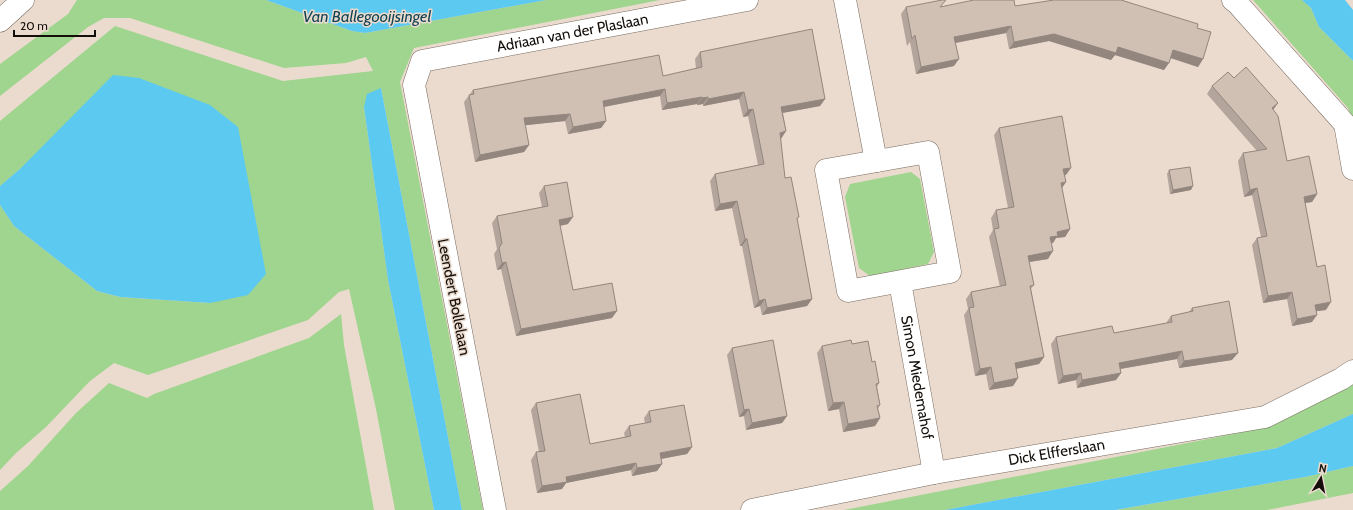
<svg xmlns="http://www.w3.org/2000/svg" width="1353" height="510" font-family="Cabin,sans-serif">
	<style>
		.green { fill: #9fd58e }
		.water { fill: #5cc9f0 }
		.lines { fill: none; stroke-linecap: round; stroke-linejoin: round }
		.minor-casing { stroke: #796b60; stroke-width: 23 }
		.minor { stroke: #fff; stroke-width: 22 }
		.wall { fill: #b3a59b }
		.shaded-wall { fill: #92867e }
		.building { fill: #d0c0b4; stroke: #92867e }
		.labels { text-anchor: middle; stroke-width: 3; stroke-linejoin: round; paint-order: stroke }
		.street-label { font-size: 15px; fill: #130e0a; stroke: #ebdbce }
		.water-label { font-size: 16px; font-style: italic; fill: #124252; stroke: #ebdbce }
	</style>
	<rect width="100%" height="100%" fill="#ebdbce"/>
	<g class="green">
		<path d="M77 0H266L352 31 365 33 546 0H660L414 48 400 82 483 510H462L381 88 364 107 388 280 434 510H395L376 409 349 289 339 292 308 320 148 375 114 363 90 381 46 427 16 453 0 470V205L14 226 97 291 120 297 210 303 21 168 0 186V121L115 26 283 81 373 71 366 57 346 63 284 68 130 18H104L88 27 0 96V64L68 14Z"/>
		<path d="M1253 0H1302L1311 8 1319 27 1353 61V123L1348 108Z"/>
		<path d="M911 172 920 179 934 252 928 264 870 276 859 268 845 197 850 184Z"/>
		<path d="M341 314 344 345 374 510H0V491L28 466 76 413 109 383 147 398 154 394 309 338Z"/>
		<path d="M1353 384V414L1277 448 945 510H844L1269 427Z"/>
		<path d="M1353 466V493L1267 510H1115L1305 477Z"/>
	</g>
	<g class="water">
		<path d="M266 0H546L365 33 352 31Z"/>
		<path d="M1302 0H1345L1353 10V61L1319 27 1311 8Z"/>
		<path d="M113 75 139 78 210 105 238 127 266 274 248 295 210 303 120 297 97 291 14 226 0 205V186L21 168Z"/>
		<path d="M381 88 462 510H434L388 280 364 107 367 94Z"/>
		<path d="M1353 414V466L1305 477 1115 510H945L1277 448Z"/>
	</g>
	<g class="lines">
		<defs>
			<g id="minor">
				<path d="M845 0 876 161"/>
				<path d="M1233 0 1237 3 1345 124 1353 169"/>
				<path d="M0 21 23 0"/>
				<path d="M928 152 950 272 848 291 826 170Z"/>
				<path id="s1" d="M900 282 934 473"/>
				<path id="s2" d="M495 510 414 85 422 61 747 0"/>
				<path id="s3" d="M752 510 934 473 1265 417 1341 379 1353 371"/>
			</g>
		</defs>
		<use href="#minor" class="minor-casing"/>
		<use href="#minor" class="minor"/>
	</g>
	<g class="wall">
		<path d="M1015 6 1197 28 1203 59 1198 67 1170 58 1164 70 1115 55 1111 60 1049 41 1009 49 1006 33 956 43 954 66 916 74 910 42 907 46 901 14 906 7Z"/>
		<path d="M700 52 825 99 820 106 783 113 786 131 780 139 785 178 797 220 812 299 807 306 762 315 760 306 754 308 742 246H740L732 208 715 211 710 181 715 174 758 165 748 116 743 117 739 99 703 106V104L697 105V104L662 110 660 96 604 107 606 121 601 128 568 134 565 121 525 125 529 145 524 152 475 162 464 102 473 90 663 76 696 69 695 59Z"/>
		<path d="M1234 78 1278 103 1273 110 1287 161 1317 194 1312 202 1305 203 1317 267 1326 310 1316 311 1312 322 1292 326 1287 299 1263 303 1252 245 1257 238 1261 237 1252 195 1244 197 1238 161 1243 153 1257 151 1207 94 1212 86Z"/>
		<path d="M999 128 1066 175H1064L1066 182 1062 188 1070 229 1065 237 1056 238 1053 243H1051L1048 259 1029 262 1034 285 1031 289 1044 357 1039 364 1016 369 1018 378 1013 386 989 390 986 374 975 376 964 315 968 309 966 299 971 292 1000 287 989 237 993 230 991 218 996 210 1008 208 994 135Z"/>
		<path d="M1169 170 1191 190 1170 194 1167 174Z"/>
		<path d="M544 186 568 224 560 226 573 290 612 318 516 336 501 269 497 270 494 254 497 249 492 223 497 216 542 207 539 193Z"/>
		<path d="M1192 308 1232 360 1179 368 1177 359 1120 369 1121 373 1116 380 1077 388 1076 380 1058 384 1051 344 1056 337 1114 333 1166 323 1171 316 1189 312Z"/>
		<path d="M852 344 872 362 879 383 877 387 880 405 878 409 880 418 875 426 843 432 839 409 828 411 817 353 822 346Z"/>
		<path d="M732 348 787 416 782 423 746 430 744 416 739 417 727 355Z"/>
		<path d="M536 403 590 444 625 437 624 433 629 426 645 423 644 418 649 411 692 447 687 454 661 459 662 464 657 471 632 476 631 470 566 483 562 489 537 493 531 460 536 452H539L531 410Z"/>
	</g>
	<g class="shaded-wall">
		<path d="M1011 26 1006 33 949 44 954 37Z"/>
		<path d="M1054 34 1118 47 1169 63 1164 70 1115 55 1111 60 1049 41 1009 49 1014 42Z"/>
		<path d="M1173 50 1203 59 1198 67 1168 57Z"/>
		<path d="M959 59 954 66 916 74 921 67Z"/>
		<path d="M665 89 660 96 598 108 603 101Z"/>
		<path d="M744 92 739 99 703 106 708 99Z"/>
		<path d="M702 97 697 104 662 110 667 103Z"/>
		<path d="M708 97 703 104 697 105 702 98Z"/>
		<path d="M825 99 820 106 776 114 781 107Z"/>
		<path d="M1278 103 1273 110 1272 108Z"/>
		<path d="M753 109 748 116 743 117 748 110Z"/>
		<path d="M570 114 565 121 519 126 524 118Z"/>
		<path d="M606 121 601 128 568 134 573 127Z"/>
		<path d="M786 131 781 139 775 140 780 133Z"/>
		<path d="M529 145 524 152 475 162 480 155Z"/>
		<path d="M1071 168 1066 175 1058 176 1063 169Z"/>
		<path d="M1066 182 1061 189V183Z"/>
		<path d="M1193 186 1191 190 1170 194 1173 190Z"/>
		<path d="M1257 188 1252 195 1244 197 1250 190Z"/>
		<path d="M1317 194 1312 202 1298 204 1304 197Z"/>
		<path d="M737 201 732 208 715 211 720 204Z"/>
		<path d="M573 217 568 224 554 227 559 220Z"/>
		<path d="M1070 229 1065 237 1056 238 1053 243 1045 244 1050 237 1057 232Z"/>
		<path d="M745 239H747L742 246H740Z"/>
		<path d="M1053 251 1048 259 1023 263 1028 256Z"/>
		<path d="M506 262 501 269 497 270 502 263Z"/>
		<path d="M1292 292 1287 299 1263 303 1268 296Z"/>
		<path d="M765 299 760 306 754 308 759 301Z"/>
		<path d="M812 299 807 306 762 315 767 308Z"/>
		<path d="M1331 302 1326 310 1310 312 1315 305Z"/>
		<path d="M617 311 612 318 516 336 521 329Z"/>
		<path d="M1317 315 1312 322 1292 326 1297 319Z"/>
		<path d="M1182 351 1177 359 1114 370 1119 363Z"/>
		<path d="M1238 353 1232 360 1179 368 1184 361Z"/>
		<path d="M1044 357 1039 364 1010 370 1015 363Z"/>
		<path d="M991 367 986 374 975 376 980 369Z"/>
		<path d="M1081 373 1076 380 1058 384 1063 376Z"/>
		<path d="M1121 373 1116 380 1077 388 1082 380Z"/>
		<path d="M1018 378 1013 386 989 390 994 383Z"/>
		<path d="M844 402 839 409 828 411 833 403Z"/>
		<path d="M749 409 744 416 739 417 744 410Z"/>
		<path d="M787 416 782 423 746 430 752 423Z"/>
		<path d="M880 418 875 426 843 432 848 424Z"/>
		<path d="M692 447 687 454 655 460 660 453Z"/>
		<path d="M636 463 631 470 566 483 562 489 537 493 542 486 566 477Z"/>
		<path d="M662 464 657 471 632 476 637 468Z"/>
	</g>
	<g class="building">
		<path d="M942 0H946L940 7 974 0H1014L1015 6 1054 0H1121L1198 24 1197 28 1211 32 1203 59 1173 50 1169 63 1118 47 1116 53 1054 34 1014 42 1011 26 954 37 959 59 921 67 915 35 912 39 906 7Z"/>
		<path d="M812 29 825 99 781 107 786 131 780 133 785 178 791 177 799 217 797 218 812 299 767 308 765 299 759 301 747 239H745L737 201 720 204 715 174 764 164 753 109 748 110 744 92 708 99V97L702 98V97L667 103 665 89 603 101 606 121 573 127 570 114 524 118 529 145 480 155 469 95 474 94 473 90 659 55 663 76 702 67 700 52Z"/>
		<path d="M1246 67 1278 103 1272 108 1278 116 1287 161 1309 156 1317 194 1304 197 1317 267 1325 265 1331 302 1315 305 1317 315 1297 319 1292 292 1268 296 1257 238 1267 236 1257 188 1250 190 1243 153 1267 149 1212 86 1228 72 1234 78Z"/>
		<path d="M1062 116 1071 168 1063 169 1066 182 1061 183 1070 229 1057 232 1058 236 1050 237 1053 251 1028 256 1034 285 1030 286 1044 357 1015 363 1018 378 994 383 991 367 980 369 969 308 974 307 971 292 1006 285 994 229 999 228 996 210 1014 207 999 128Z"/>
		<path d="M1190 167 1193 186 1173 190 1169 170Z"/>
		<path d="M567 182 573 217 559 220 573 290 612 283 617 311 521 329 506 262 502 263 499 248 502 243 497 216 548 206 544 186Z"/>
		<path d="M1229 301 1238 353 1184 361 1182 351 1119 363 1121 373 1082 380 1081 373 1063 376 1056 337 1112 326 1114 333 1172 322 1171 316 1193 311 1192 308Z"/>
		<path d="M773 340 787 416 752 423 749 409 744 410 732 348Z"/>
		<path d="M851 340 852 344 868 341 872 362 875 361 879 383 876 384 880 405 877 406 880 418 848 424 844 402 833 403 822 346Z"/>
		<path d="M580 394 590 444 631 436 629 426 651 422 649 411 684 405 692 447 660 453 662 464 637 468 636 463 566 477 567 482 542 486 536 452 545 451 536 403Z"/>
	</g>
	<g class="labels">
		<g class="street-label">
			<text dy="5" stroke="none"><textPath href="#s2" startOffset="611">Adriaan van der Plaslaan</textPath></text>
			<text transform="translate(454 297) rotate(79)" y="5">Leendert Bollelaan</text>
			<text dy="5" stroke="none"><textPath href="#s1" startOffset="97">Simon Miedemahof</textPath></text>
			<text dy="5" stroke="none"><textPath href="#s3" startOffset="310">Dick Elfferslaan</textPath></text>
		</g>
		<g class="water-label">
			<text x="367" y="22">Van Ballegooijsingel</text>
		</g>
	</g>
	<g transform="translate(1321 478) rotate(10)" stroke="#ebdbce" stroke-width="3" paint-order="stroke">
	<path d="M0-3L7 15L0 10L-7 15Z" fill="#130e0a"/>
	<text y="-6" font-size="11" font-weight="bold" text-anchor="middle" fill="#130e0a">N</text>
	</g>
	<path d="M14 30v6h81v-6" fill="none" stroke="#130e0a" stroke-width="2"/>
	<text x="20" y="30" font-size="12" fill="#130e0a" stroke="#ebdbce" stroke-width="3" paint-order="stroke">20 m</text>
</svg>
